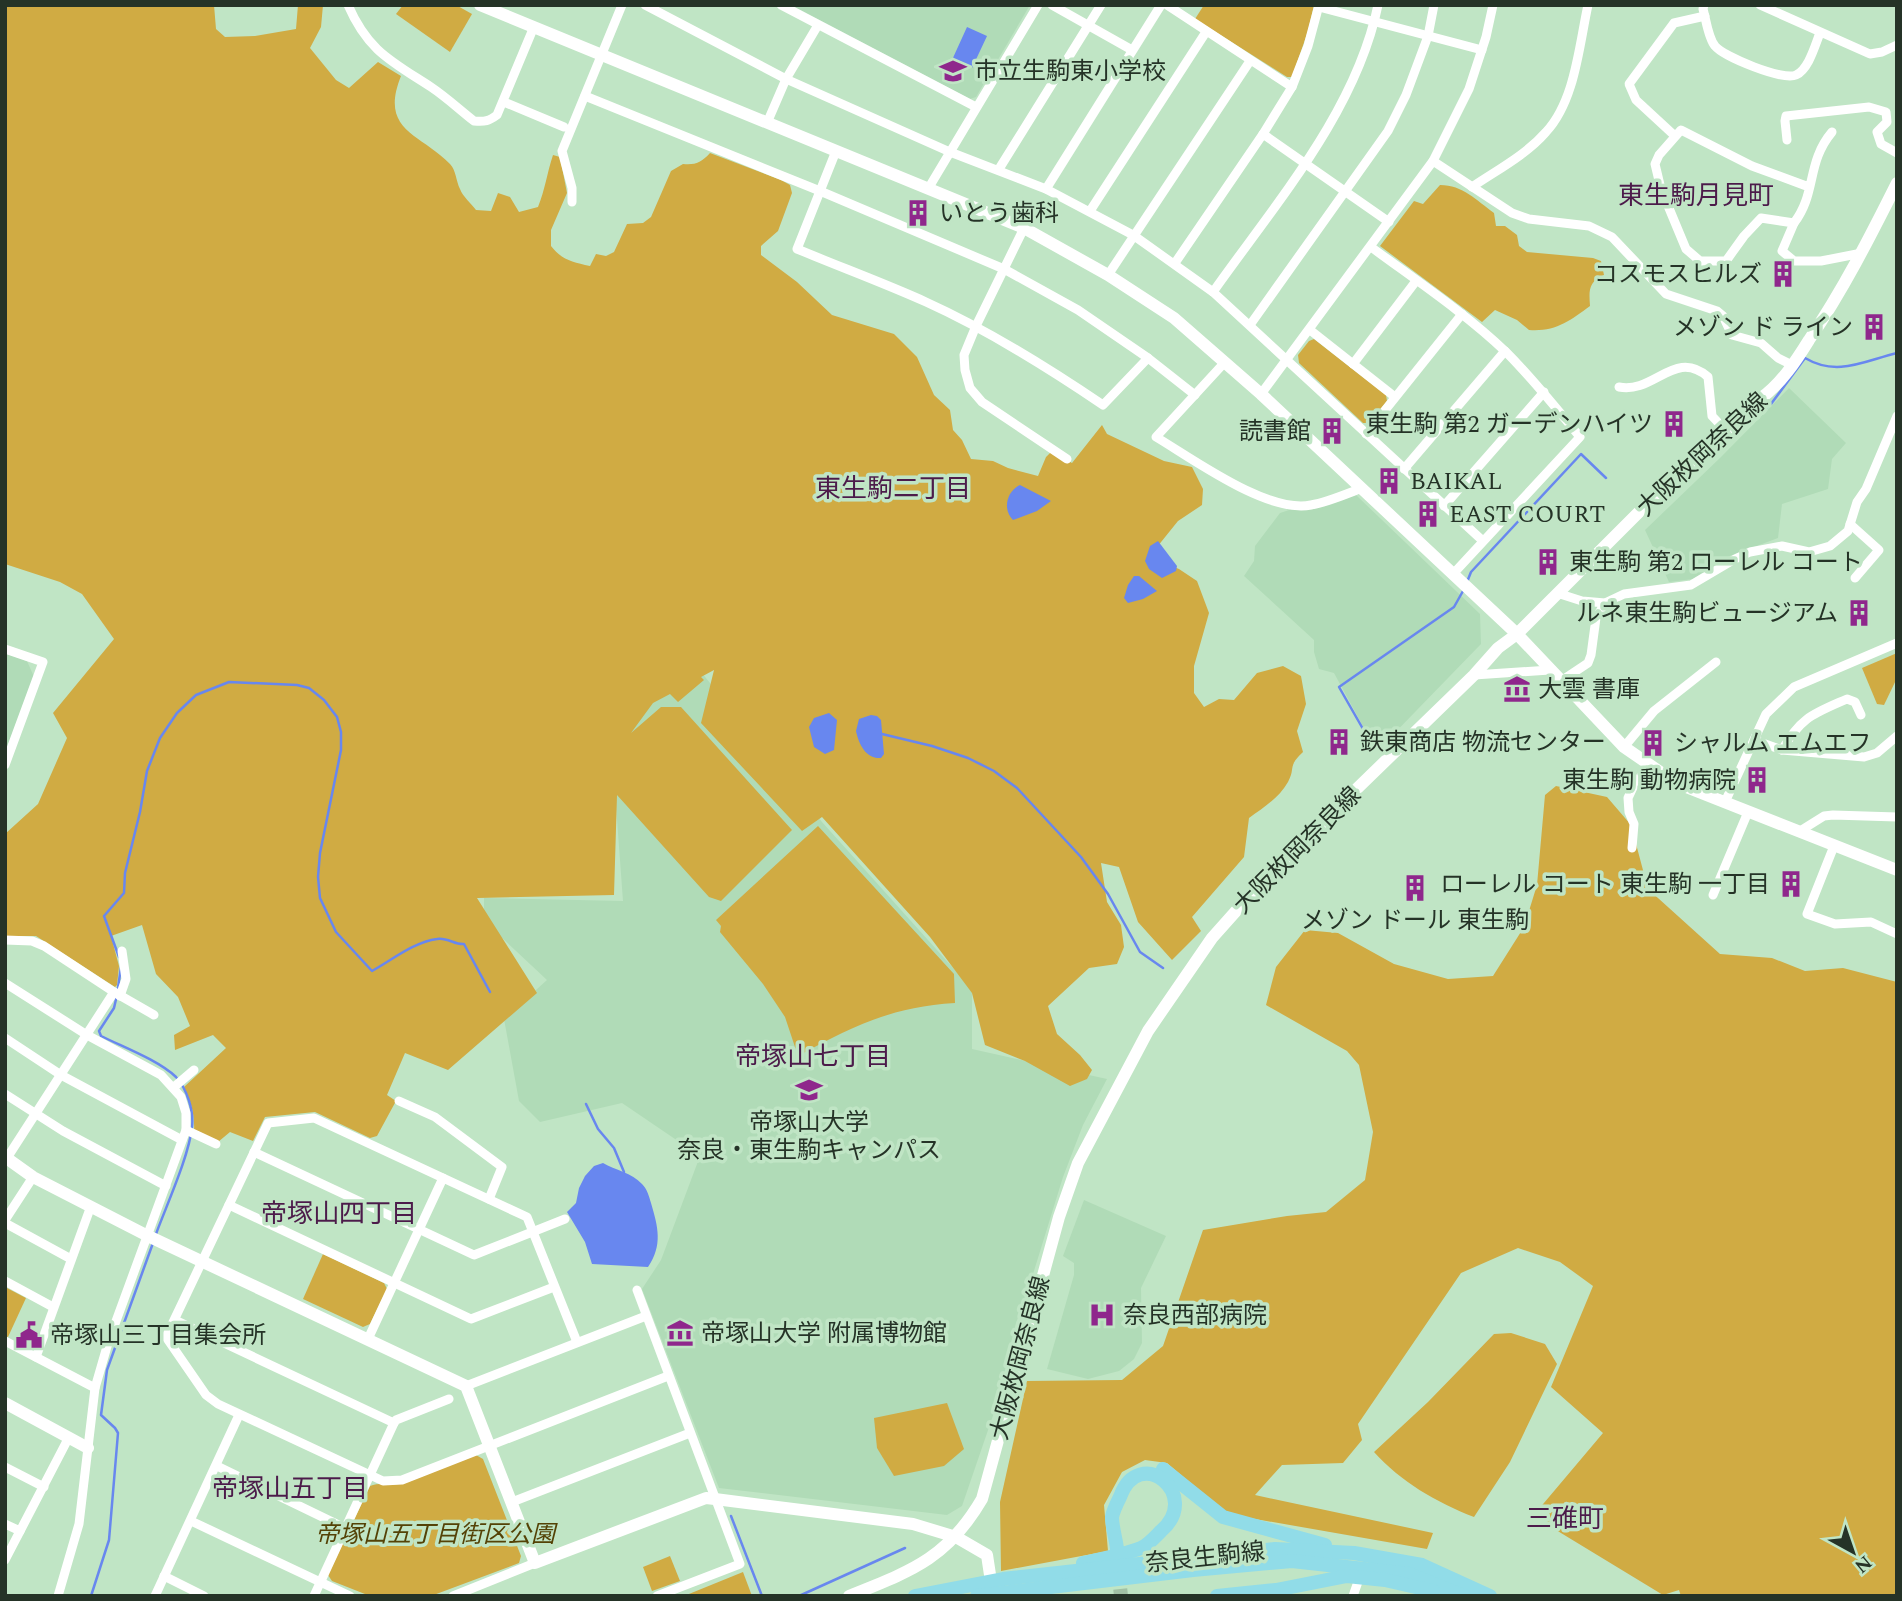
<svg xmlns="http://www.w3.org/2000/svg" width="1902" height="1601" font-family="Spectral,'Noto Sans JP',serif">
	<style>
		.built { fill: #b0dbb7 }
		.green { fill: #d0ab43 }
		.water { fill: #6887ef }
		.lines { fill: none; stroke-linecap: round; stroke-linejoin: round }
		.stream { stroke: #6887ef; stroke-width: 2.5 }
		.primary-tunnel { stroke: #a1c1a5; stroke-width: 14; stroke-dasharray: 14 7; stroke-linecap: butt }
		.street { stroke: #fff; stroke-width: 9 }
		.secondary { stroke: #fff; stroke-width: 12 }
		.primary { stroke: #91dce8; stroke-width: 14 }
		.labels { text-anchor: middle; stroke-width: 7; stroke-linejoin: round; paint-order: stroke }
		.poi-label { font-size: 24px; fill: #253327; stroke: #c0e5c5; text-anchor: start }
		.street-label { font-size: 24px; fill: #253327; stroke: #c0e5c5 }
		.park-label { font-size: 24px; font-style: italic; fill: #544206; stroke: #c0e5c5 }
		.neighbourhood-label { font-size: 26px; fill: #4c1b4a; stroke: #c0e5c5 }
	</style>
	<rect width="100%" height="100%" fill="#c0e5c5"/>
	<g class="built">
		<path d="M791 5H1030L976 97 970 99Z"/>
		<path d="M1789 388 1846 443 1832 459 1828 489 1782 504 1778 538 1727 557 1693 579 1669 582 1645 530 1721 457Z"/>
		<path d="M1356 495 1480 614 1481 644 1383 745 1365 730 1334 673 1319 669 1314 652V640L1244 576 1254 561 1255 546 1280 513 1292 509 1312 508Z"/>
		<path d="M685 652 822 822 972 989V1049L1107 1079 1083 1125 1063 1177 1025 1300 1016 1323 998 1401 962 1506 947 1515 719 1488 642 1289 661 1260 700 1156 622 1103 540 1122 519 1101 504 1019 547 980 484 921V898L623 901 611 738Z"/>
		<path d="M5 653 27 661 35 679 5 758Z"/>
		<path d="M1084 1200 1166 1236 1141 1288 1142 1343 1134 1359 1119 1371 1088 1379 1047 1369 1074 1275V1263L1063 1256Z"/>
	</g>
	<g class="green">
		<path d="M5 5H214L216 29 225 37 255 36 296 29 298 5H323L321 27 310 48 336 80 349 88 378 62 401 76C379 131 420 133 450 164 456 170 456 181 460 189 463 197 471 203 476 210L491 211 498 193 510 197 519 212 538 207C545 190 547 173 553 155L560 157 567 193 551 230V246C562 260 572 262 590 266L596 254 606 256 614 252 627 224 643 223 651 217 671 171 683 164C695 165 701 163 710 153L781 180 790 185 792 193 778 231 761 246V255L797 282 832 315 894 334 917 357 934 395 950 410 953 430 962 440 971 459 993 461 1008 468 1038 476 1046 457 1051 452 1072 463 1102 425 1107 434 1164 461 1192 467 1203 489 1202 505 1178 521 1149 557 1179 569 1197 581 1209 613 1194 666V693L1204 707 1219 699 1234 700 1257 673 1283 666 1301 676 1306 704 1297 731 1303 752C1287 767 1296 767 1288 782 1279 798 1263 808 1249 818L1244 857 1192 917 1201 931 1172 960 1138 922 1119 867 1101 863 1107 902 1121 925 1124 947 1117 964 1089 968 1048 1006 1057 1034 1080 1055 1092 1070 1087 1079 1070 1086 1025 1061 985 1045 972 993 930 937 822 817 802 831 701 723 714 670 701 677 704 680 678 702 670 694 653 703 631 733 661 707H681L792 830 721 901 709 897 617 795 614 895 477 898 537 993 448 1070 405 1053 387 1095 396 1101 377 1136 370 1138 315 1112 265 1117 253 1141 230 1132 218 1142 194 1132C195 1114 191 1102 184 1087L226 1048 213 1035 175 1050 174 1035 190 1026 178 997 156 974 142 925 111 936 119 966 117 985 115 987 36 936H5V834L38 804 67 738 53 713 114 639 82 594 60 582 5 564Z"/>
		<path d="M403 5H456L472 14 450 52 396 14Z"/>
		<path d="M1204 5H1314L1308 31 1292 77H1287L1195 19Z"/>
		<path d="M1440 185C1463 185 1476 200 1494 213L1496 226H1505L1517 235 1519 246 1527 252 1593 258 1601 261 1604 275C1588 282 1589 291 1590 306 1570 321 1555 332 1529 330L1517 320 1495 310 1482 322 1380 246 1414 201 1423 204Z"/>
		<path d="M1314 339 1386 395 1387 401 1369 423H1363L1299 363 1298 355 1309 341Z"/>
		<path d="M1897 653V678L1884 705 1877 704 1862 668Z"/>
		<path d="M1556 786 1607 797 1631 825 1648 889 1720 954 1772 958 1805 971 1843 968 1897 982V1596H1681L1679 1590 1663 1595 1533 1516 1603 1433 1551 1387 1593 1286 1560 1262 1518 1248 1461 1273 1358 1424 1362 1440 1343 1463 1282 1465 1255 1495 1433 1533 1427 1549 1227 1514 1167 1463 1145 1460 1122 1472 1104 1505 1108 1551 1001 1571 1000 1502 1027 1381 1122 1380 1163 1346 1203 1230 1287 1216 1326 1212 1365 1180 1373 1132 1359 1065 1347 1051 1266 1005 1276 967 1305 930 1338 933 1394 964 1448 979 1493 976 1524 927 1537 885 1545 795Z"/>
		<path d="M818 826 954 974 955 1003C891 1007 853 1026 798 1056L785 1017 763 984 720 932 721 926 716 920Z"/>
		<path d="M323 1254 384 1283 387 1289 370 1324 363 1327 303 1299Z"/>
		<path d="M5 1287 26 1298 8 1337 5 1336Z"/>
		<path d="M1511 1333 1545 1344 1557 1364 1510 1462 1474 1517C1436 1502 1401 1482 1374 1452L1428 1402 1494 1334Z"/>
		<path d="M947 1403 964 1449 944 1466 894 1476 877 1448 874 1418Z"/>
		<path d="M476 1455 483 1459 521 1556 519 1563 431 1596H370L332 1581 328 1575 370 1486C380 1482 393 1486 405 1483Z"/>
		<path d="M670 1556 680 1581 652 1591 643 1567Z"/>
		<path d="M743 1572 752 1596H684Z"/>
	</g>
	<g class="water">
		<path d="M967 27 987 36 972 68 952 60Z"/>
		<path d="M1020 485 1051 501 1037 511 1013 520C1002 509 1007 491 1020 485Z"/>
		<path d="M1158 541 1177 566 1176 571 1162 578 1149 569 1145 561 1150 546Z"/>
		<path d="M1134 576H1139L1157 591 1143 599 1128 603 1124 598 1128 585Z"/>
		<path d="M829 713 837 720 834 750 825 754 814 747 809 727 814 718Z"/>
		<path d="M871 715 877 716 881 720 884 754 881 758C866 759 859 745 856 731L859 719Z"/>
		<path d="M603 1163C615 1170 632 1173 642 1184 647 1189 649 1196 651 1203 658 1227 663 1245 648 1267L592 1264 585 1242 567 1212 576 1203 579 1188 585 1176 594 1166Z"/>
	</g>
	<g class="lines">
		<g class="stream">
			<path d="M1758 415 1771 404 1805 358C1837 377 1864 361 1897 353"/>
			<path d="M1467 582 1471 572 1581 454 1606 478"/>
			<path d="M1363 729 1339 687 1454 607 1463 591"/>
			<path d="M882 734 932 746 968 758 994 771 1017 788 1081 857 1108 894 1140 952 1163 968"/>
			<path d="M119 957 104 916 124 893 125 873 140 812 147 771 160 738 177 713 196 695 229 682 297 685 309 688 324 700 337 717 341 732V750L320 853 318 877 320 898 336 932 372 971C392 960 414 942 437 939 447 937 455 945 464 944L490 992"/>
			<path d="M118 988 121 967"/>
			<path d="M117 995 114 1008 99 1031 101 1036C123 1047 158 1060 176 1077 187 1089 194 1111 192 1127 189 1156 167 1204 156 1234"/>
			<path d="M586 1104 598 1129 614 1148 624 1172"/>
			<path d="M731 1516 762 1596"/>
			<path d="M91 1596 109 1540 118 1433 115 1428 101 1415 107 1370 153 1243"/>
			<path d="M799 1596 905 1548"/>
		</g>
		<path class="primary-tunnel" d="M1118 1568 1121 1596"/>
		<g class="street">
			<path d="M348 5C368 51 391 61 431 87 446 97 460 110 474 121 485 122 489 121 497 115L533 29"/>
			<path d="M645 5 786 79 950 152 1046 189 1133 235 1213 292 1483 541"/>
			<path d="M781 5 976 107"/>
			<path d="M1052 5 1132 50"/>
			<path d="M1167 5 1292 87"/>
			<path d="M1704 5 1703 9C1706 19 1708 38 1715 46 1724 57 1783 81 1796 75 1809 69 1815 45 1820 33"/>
			<path d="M1760 5 1870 54 1882 52 1897 45"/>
			<path d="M1319 7 1482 50"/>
			<path d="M585 96 820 191 1004 269 1078 310 1148 358 1195 395"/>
			<path d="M504 102 564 127"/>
			<path d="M767 123 786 79 818 25"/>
			<path d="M1263 134 1389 222"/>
			<path d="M1675 136 1636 100 1629 84 1674 23 1705 16"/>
			<path d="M1787 140 1785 121 1786 116 1869 107 1886 112 1887 122 1877 132 1881 144 1897 153"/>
			<path d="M836 151 797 249C840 267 884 283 926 302 988 330 1047 367 1103 405L1148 358"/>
			<path d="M1433 161 1512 213 1529 219 1589 226 1612 237 1666 294 1717 311 1723 316 1732 335 1761 343 1778 358 1792 365"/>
			<path d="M999 169 1101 5"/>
			<path d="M1472 187C1497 170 1526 155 1546 132 1575 101 1579 46 1588 5"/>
			<path d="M1809 187 1752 166 1681 130 1659 155 1655 164 1661 189 1686 249 1700 261H1726L1744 236 1761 218 1794 223C1817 193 1806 163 1832 132"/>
			<path d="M928 189 1038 5"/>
			<path d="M1046 189 1161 5"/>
			<path d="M572 202V188L562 151 622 5"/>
			<path d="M1090 211 1206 32"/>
			<path d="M1794 223 1782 251 1794 261H1821L1862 253"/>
			<path d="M1024 228 976 326 964 355 965 370 970 388 982 402 1067 459"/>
			<path d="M1371 247C1417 281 1465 313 1506 352 1533 379 1556 408 1580 437L1453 574"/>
			<path d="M1175 263 1263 134 1292 87 1308 46 1319 5"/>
			<path d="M1108 275 1250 61"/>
			<path d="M1213 292C1275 204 1356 112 1378 5"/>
			<path d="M1250 325 1388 131 1406 95 1428 36 1434 5"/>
			<path d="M1310 330 1395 397"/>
			<path d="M1225 362 1156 437C1193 459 1268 514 1311 505 1328 502 1346 494 1362 488"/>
			<path d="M1353 364 1416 281"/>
			<path d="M1619 387C1654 394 1675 348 1708 377L1712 416 1726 431"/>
			<path d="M1261 394 1433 161 1469 89 1486 37 1493 5"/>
			<path d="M1366 434 1462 314"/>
			<path d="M1404 469 1505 351"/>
			<path d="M1444 506 1544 392"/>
			<path d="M1850 524 1879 550 1855 578"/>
			<path d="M1557 593 1582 601 1605 603 1624 594 1691 585 1735 559 1750 552 1782 546 1809 552 1830 546 1848 531 1857 502 1866 489 1897 416"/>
			<path d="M5 649 43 662 5 765"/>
			<path d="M1474 675 1550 670"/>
			<path d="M1561 681 1588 663 1591 655 1596 618 1605 603"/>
			<path d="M1754 740 1782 750 1864 757 1877 753 1897 736"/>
			<path d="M1624 747 1654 711 1716 662"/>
			<path d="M1782 750C1801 717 1813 714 1847 699L1855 702 1861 715"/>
			<path d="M1725 802 1766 714 1794 687 1897 643"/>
			<path d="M1800 831 1824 816 1833 815 1897 817"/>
			<path d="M1834 846 1807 914 1835 924 1871 922 1897 934"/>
			<path d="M1632 848 1634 824 1629 812 1628 798 1635 783 1650 766"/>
			<path d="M1713 895 1748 812"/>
			<path d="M5 940 32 941 44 946 114 992 154 1015"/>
			<path d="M5 983 87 1035 161 1075 181 1097 186 1113V1130L108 1343 95 1388 79 1524 58 1596"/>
			<path d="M120 996 126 979 122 951"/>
			<path d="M5 1038 61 1075 182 1140"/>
			<path d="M174 1087 194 1070"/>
			<path d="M5 1094 63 1131 166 1186"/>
			<path d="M399 1101 435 1117 502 1167 489 1199"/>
			<path d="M186 1130 216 1144"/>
			<path d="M254 1152 474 1255 565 1219"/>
			<path d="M7 1158 114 992"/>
			<path d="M229 1205 471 1319 554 1287"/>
			<path d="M5 1220 33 1177"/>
			<path d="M5 1223 71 1259"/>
			<path d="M5 1281 53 1307"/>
			<path d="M637 1290 740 1564 657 1596"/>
			<path d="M175 1320 394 1423 396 1420 449 1399"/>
			<path d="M368 1339 443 1178"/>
			<path d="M5 1341 95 1388"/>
			<path d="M577 1342 527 1217 314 1118 268 1123 166 1337 206 1395 218 1404 383 1481 402 1480 668 1376"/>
			<path d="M36 1357 91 1206"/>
			<path d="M466 1386 646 1316"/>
			<path d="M217 1466 345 1528"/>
			<path d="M5 1467 44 1487"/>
			<path d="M512 1502 690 1433"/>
			<path d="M191 1521 350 1596"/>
			<path d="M5 1524 20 1531"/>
			<path d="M5 1560 69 1437"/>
			<path d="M164 1576 204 1596"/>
			<path d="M155 1596 239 1415"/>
			<path d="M314 1596 394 1423"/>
			<path d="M453 1596 535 1563"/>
			<path d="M1353 1596 1360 1576"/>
		</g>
		<g class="secondary">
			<path d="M480 5 1024 228 1108 275 1174 318 1261 394 1517 634 1624 747 1676 783 1897 870"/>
			<path d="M5 1157 33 1177 148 1236 466 1386 535 1563 706 1498 715 1499 913 1524 956 1537 987 1555 992 1588"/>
			<path d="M5 1403 88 1448"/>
			<path d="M849 1596C911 1571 947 1559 982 1499L1059 1217 1078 1163 1148 1031 1212 938 1269 874 1474 675 1498 648 1517 634 1648 503 1761 398C1781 384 1796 361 1809 340 1843 290 1870 237 1897 183"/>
		</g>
		<g class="primary">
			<path d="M1163 1469 1223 1517 1325 1545"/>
			<path d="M1083 1563C1102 1559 1123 1555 1141 1548 1148 1545 1155 1537 1161 1531 1203 1495 1139 1443 1120 1497 1117 1503 1113 1511 1112 1517 1112 1527 1116 1539 1117 1549"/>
			<path d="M915 1596 1003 1579 1275 1549 1354 1553 1422 1565 1490 1596"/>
			<path d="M977 1596 1193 1570 1292 1561 1409 1574 1464 1596"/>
			<path d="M1217 1596 1276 1590 1347 1576 1385 1580 1433 1591"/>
		</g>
	</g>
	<defs>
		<symbol id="school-bare" viewBox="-9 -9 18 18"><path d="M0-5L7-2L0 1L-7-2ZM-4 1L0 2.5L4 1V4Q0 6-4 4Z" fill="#8f278c" stroke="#c0e5c5" stroke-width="2.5" paint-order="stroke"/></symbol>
		<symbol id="building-bare" viewBox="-9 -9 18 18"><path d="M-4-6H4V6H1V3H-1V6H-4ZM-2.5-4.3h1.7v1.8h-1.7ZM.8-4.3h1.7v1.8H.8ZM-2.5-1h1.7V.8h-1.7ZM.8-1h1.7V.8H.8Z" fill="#8f278c" stroke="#c0e5c5" stroke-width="2.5" paint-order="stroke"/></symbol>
		<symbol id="museum-bare" viewBox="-9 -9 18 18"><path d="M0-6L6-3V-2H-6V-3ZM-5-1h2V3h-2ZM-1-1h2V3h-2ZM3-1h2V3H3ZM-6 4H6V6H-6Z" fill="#8f278c" stroke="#c0e5c5" stroke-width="2.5" paint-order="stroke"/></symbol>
		<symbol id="university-bare" viewBox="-9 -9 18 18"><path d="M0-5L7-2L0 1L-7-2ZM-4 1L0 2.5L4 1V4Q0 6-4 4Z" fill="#8f278c" stroke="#c0e5c5" stroke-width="2.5" paint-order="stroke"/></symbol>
		<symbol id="hospital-bare" viewBox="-9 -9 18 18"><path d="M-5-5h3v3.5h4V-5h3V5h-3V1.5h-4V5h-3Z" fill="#8f278c" stroke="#c0e5c5" stroke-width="2.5" paint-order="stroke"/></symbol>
		<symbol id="civic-bare" viewBox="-9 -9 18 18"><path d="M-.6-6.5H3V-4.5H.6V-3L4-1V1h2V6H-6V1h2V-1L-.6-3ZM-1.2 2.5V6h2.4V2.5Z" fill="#8f278c" stroke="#c0e5c5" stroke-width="2.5" paint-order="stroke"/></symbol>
	</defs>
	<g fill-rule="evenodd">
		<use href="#school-bare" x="934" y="52" width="38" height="38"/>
		<use href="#building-bare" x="899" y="194" width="38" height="38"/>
		<use href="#building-bare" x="1764" y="255" width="38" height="38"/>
		<use href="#building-bare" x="1855" y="308" width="38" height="38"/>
		<use href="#building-bare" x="1655" y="405" width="38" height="38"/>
		<use href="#building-bare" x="1313" y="412" width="38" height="38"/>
		<use href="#building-bare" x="1370" y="462" width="38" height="38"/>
		<use href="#building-bare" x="1409" y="495" width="38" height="38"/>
		<use href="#building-bare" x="1529" y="543" width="38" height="38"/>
		<use href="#building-bare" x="1840" y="594" width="38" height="38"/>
		<use href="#museum-bare" x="1498" y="670" width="38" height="38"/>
		<use href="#building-bare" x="1320" y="723" width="38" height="38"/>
		<use href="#building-bare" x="1634" y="724" width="38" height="38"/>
		<use href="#building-bare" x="1738" y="761" width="38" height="38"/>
		<use href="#building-bare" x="1772" y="865" width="38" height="38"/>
		<use href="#building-bare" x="1396" y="869" width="38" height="38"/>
		<use href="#university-bare" x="790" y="1071" width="38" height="38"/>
		<use href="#hospital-bare" x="1083" y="1296" width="38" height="38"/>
		<use href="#museum-bare" x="661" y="1314" width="38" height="38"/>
		<use href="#civic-bare" x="10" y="1316" width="38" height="38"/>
	</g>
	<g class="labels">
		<g class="poi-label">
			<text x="974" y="79">市立生駒東小学校</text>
			<text x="939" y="221">いとう歯科</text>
			<text x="1762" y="282" text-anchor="end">コスモスヒルズ</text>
			<text x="1853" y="335" text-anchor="end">メゾン ド ライン</text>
			<text x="1653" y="432" text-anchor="end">東生駒 第2 ガーデンハイツ</text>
			<text x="1311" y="439" text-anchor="end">読書館</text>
			<text x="1410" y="489">BAIKAL</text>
			<text x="1449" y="522">EAST COURT</text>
			<text x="1569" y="570">東生駒 第2 ローレル コート</text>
			<text x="1838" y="621" text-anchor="end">ルネ東生駒ビュージアム</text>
			<text x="1538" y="697">大雲 書庫</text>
			<text x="1360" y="750">鉄東商店 物流センター</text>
			<text x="1674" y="751">シャルム エムエフ</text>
			<text x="1736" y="788" text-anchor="end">東生駒 動物病院</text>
			<text x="1770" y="892" text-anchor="end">ローレル コート 東生駒 一丁目</text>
			<text x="1415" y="928" text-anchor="middle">メゾン ドール 東生駒</text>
			<text x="809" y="1130" text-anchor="middle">帝塚山大学<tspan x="809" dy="28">奈良・東生駒キャンパス</tspan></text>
			<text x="1123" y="1323">奈良西部病院</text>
			<text x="701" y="1341">帝塚山大学 附属博物館</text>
			<text x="50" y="1343">帝塚山三丁目集会所</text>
		</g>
		<g class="street-label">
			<text transform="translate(1702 454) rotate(-43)" y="8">大阪枚岡奈良線</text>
			<text transform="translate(1297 850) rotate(-45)" y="8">大阪枚岡奈良線</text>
			<text transform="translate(1020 1358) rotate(-75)" y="8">大阪枚岡奈良線</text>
			<text transform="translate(1205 1557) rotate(-6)" y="8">奈良生駒線</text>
		</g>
		<g class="park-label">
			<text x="435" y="1542">帝塚山五丁目街区公園</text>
		</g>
		<g class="neighbourhood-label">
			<text x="1696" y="204">東生駒月見町</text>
			<text x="893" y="497">東生駒二丁目</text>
			<text x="813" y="1065">帝塚山七丁目</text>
			<text x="339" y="1222">帝塚山四丁目</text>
			<text x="290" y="1497">帝塚山五丁目</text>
			<text x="1565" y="1527">三碓町</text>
		</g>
	</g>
	<rect width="1902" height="1601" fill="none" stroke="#253327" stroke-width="14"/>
	<g transform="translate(1853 1552) rotate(140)" stroke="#c0e5c5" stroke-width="5" paint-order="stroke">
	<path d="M0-5L12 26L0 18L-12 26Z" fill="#253327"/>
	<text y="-10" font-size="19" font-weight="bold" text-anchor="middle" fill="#253327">N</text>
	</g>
</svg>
